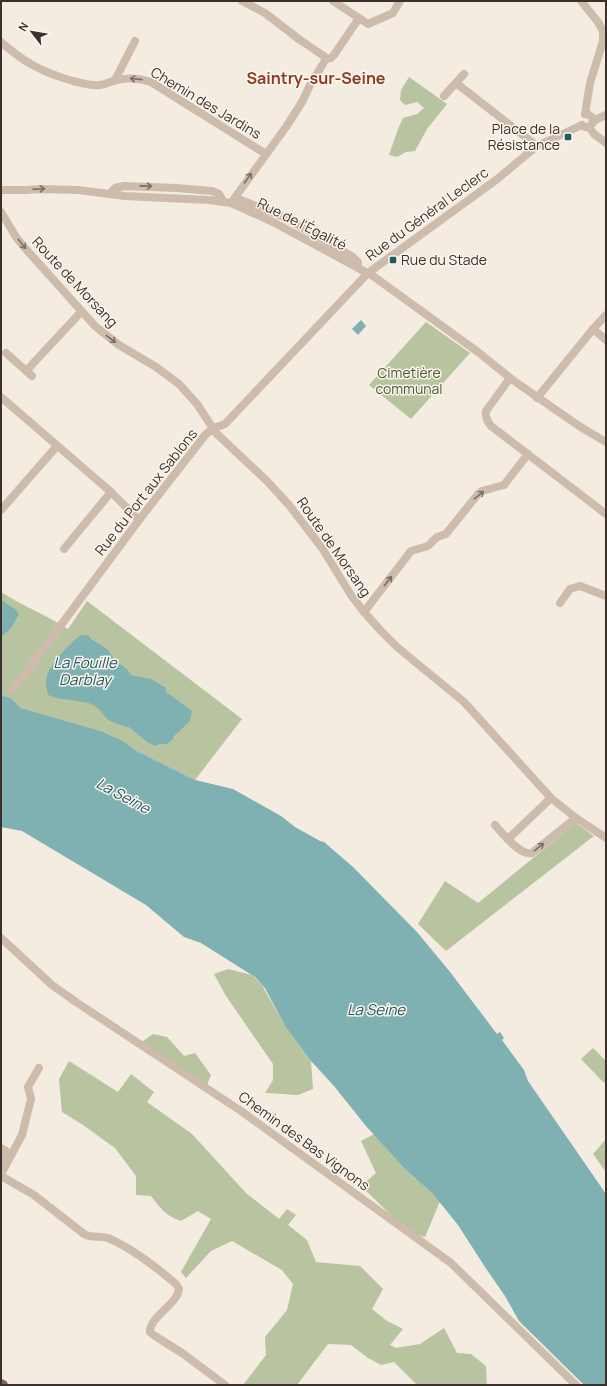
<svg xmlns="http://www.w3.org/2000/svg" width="607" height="1386" font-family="Manrope,sans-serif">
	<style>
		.green { fill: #b8c4a0 }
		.water { fill: #7fb0b2 }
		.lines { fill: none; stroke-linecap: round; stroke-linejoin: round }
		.minor { stroke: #cdbbac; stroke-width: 8 }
		.major { stroke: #7d675c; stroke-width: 10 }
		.oneway { stroke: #7d6f65 }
		.poi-dot { fill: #1f5a5e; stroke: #fbf5ee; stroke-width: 1.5 }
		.labels { text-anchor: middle; stroke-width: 3; stroke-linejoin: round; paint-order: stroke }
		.street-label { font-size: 14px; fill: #3b302b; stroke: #fbf5ee }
		.poi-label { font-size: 14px; fill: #3b302b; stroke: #fbf5ee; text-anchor: end }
		.park-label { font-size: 14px; fill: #4a5a2e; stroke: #fbf5ee }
		.water-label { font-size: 15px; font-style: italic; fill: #1f5a5e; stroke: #fbf5ee }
		.quarter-label { font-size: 16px; font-weight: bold; fill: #8c3b22; stroke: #fbf5ee }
	</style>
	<rect width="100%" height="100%" fill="#f4ebe1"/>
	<g class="green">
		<path d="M409 77 447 104 427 129 415 151 406 152 397 157 389 155 398 129 403 118 417 114 424 108 417 102 405 105 400 100 401 90Z"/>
		<path d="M426 322 470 353 411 419 369 385Z"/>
		<path d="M1 592C23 606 46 615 68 629L87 601 242 719 195 780 137 751 123 741 101 731 21 708 11 698 1 695Z"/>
		<path d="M576 823 594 836 446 951 418 924 445 881 478 903Z"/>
		<path d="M228 969 252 975 262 985 285 1026 311 1061 313 1089 298 1095 265 1093 273 1080V1064L226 996 214 974Z"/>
		<path d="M153 1034 167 1037 184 1056 195 1053 211 1075 207 1085 142 1042Z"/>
		<path d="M593 1048 606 1061V1081L604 1083 581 1059Z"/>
		<path d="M69 1061 118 1092 131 1074 154 1092 147 1102 192 1134 246 1193 279 1219 287 1209 296 1215 288 1225 307 1240 316 1262 360 1266 383 1289 372 1309 387 1321 403 1329 390 1345 396 1348 420 1344 444 1328 457 1353 471 1354 486 1366 487 1385H417L394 1362 381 1365 368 1358 351 1345 328 1344 297 1385H243L266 1355 265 1337 287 1310 293 1284 282 1270 232 1241 211 1251 186 1278 181 1272 211 1219 198 1211 181 1221C166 1216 160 1208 151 1196L136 1195V1176L115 1148 83 1125 62 1112 59 1079Z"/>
		<path d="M374 1134 405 1169 433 1194 440 1201 425 1237 411 1233 391 1215 361 1186 376 1173 361 1141Z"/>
		<path d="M606 1139V1172L593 1154Z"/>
	</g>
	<g class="water">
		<path d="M361 320 366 326 358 335 352 329Z"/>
		<path d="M1 600 15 609 19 614 11 628 1 637Z"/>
		<path d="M81 635H88L92 640H93C97 643 100 644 104 647 109 650 111 655 114 659 120 665 127 667 131 675L151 679 166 688V692L192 711 190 721 174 736 173 739 167 744H160L155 746 147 742 129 727H126L108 720 98 708 89 703 57 698 48 695C46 688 45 680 48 673 54 660 70 643 81 635Z"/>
		<path d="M1 695 11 698 21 708 101 731 123 741 137 751 195 780 233 789 281 816 295 827 320 841 324 842 353 867 417 932 450 972 497 1034 500 1032 504 1038 502 1040 524 1070 528 1081 606 1194V1385H584L519 1321 505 1296 485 1267 458 1225 433 1194 405 1169 366 1126 334 1086 311 1061 285 1026 265 988 255 977 201 943 184 937 146 905 22 831 1 827Z"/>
	</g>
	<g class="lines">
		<g class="minor">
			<path d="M242 1 265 13 300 40 324 56 326 59"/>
			<path d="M333 1 359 18"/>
			<path d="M581 1 598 22 603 31V41L590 83 585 114"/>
			<path d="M1 42C25 63 42 72 73 81 82 83 90 86 100 85 106 84 112 81 117 80 129 77 139 78 151 82L266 154"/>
			<path d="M115 80 135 41"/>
			<path d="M456 83 537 146"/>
			<path d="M444 96 464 74"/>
			<path d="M593 121 606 115"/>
			<path d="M582 125 585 127H589L593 123 592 117 589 115 585 114"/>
			<path d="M589 127 594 134 606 143"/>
			<path d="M1 190H26L41 189 78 190 125 196 209 200 231 203 273 222 373 276 478 352 510 378 579 426 606 442"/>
			<path d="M109 194 115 188 124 186 176 188 212 191 219 194 222 199V202"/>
			<path d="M231 203 286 127 302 102 310 85 326 59 331 58 334 55 359 18 368 24 393 13 400 1"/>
			<path d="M232 203 238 199 284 217 353 257 358 262 357 267"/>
			<path d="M1 212 16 237 24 247 95 326 119 345 156 367 179 384 197 404 216 433 267 481 289 505 322 548 351 595 364 612 381 631 397 647 464 702 551 798 576 818 606 838"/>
			<path d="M593 329 606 340"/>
			<path d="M6 353 32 376"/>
			<path d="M26 371 81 312"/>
			<path d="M510 378 486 411C485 417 487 421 491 426L606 514"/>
			<path d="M1 397 111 492 139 520"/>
			<path d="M537 398 593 329 606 315"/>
			<path d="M1 510 57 446"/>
			<path d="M64 549 111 492"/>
			<path d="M560 603 570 589 580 586 606 596"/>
			<path d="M364 612 411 551 428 546 437 537 446 534 478 494 482 491 504 485 528 454"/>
			<path d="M12 691 139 520 206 434 214 428 225 424 368 273 496 180 537 146 582 125"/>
			<path d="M495 825C503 834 520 856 532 853L576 818"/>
			<path d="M508 839 551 798"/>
			<path d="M1 938 52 985 76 1002 241 1111 451 1263 576 1385"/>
			<path d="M1 1148 6 1151 1 1163"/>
			<path d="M1 1172H2L22 1135 31 1099 28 1087 39 1068"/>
			<path d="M1 1176 34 1195 84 1234C93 1239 100 1235 108 1238 132 1248 156 1267 176 1284L179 1289C177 1305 150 1316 150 1332L155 1336 182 1353 225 1385"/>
		</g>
		<path class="major" d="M1 1384 3 1385"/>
	</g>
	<defs><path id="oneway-shaft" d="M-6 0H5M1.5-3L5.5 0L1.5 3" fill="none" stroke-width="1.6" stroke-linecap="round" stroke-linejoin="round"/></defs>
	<g class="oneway">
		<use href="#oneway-shaft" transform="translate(136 79) rotate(-174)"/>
		<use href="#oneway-shaft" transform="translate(248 178) rotate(-55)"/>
		<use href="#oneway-shaft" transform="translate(146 186) rotate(1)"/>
		<use href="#oneway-shaft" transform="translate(39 189) rotate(-3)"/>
		<use href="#oneway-shaft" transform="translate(22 244) rotate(51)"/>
		<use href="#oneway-shaft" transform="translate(111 339) rotate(37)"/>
		<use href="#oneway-shaft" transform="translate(479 495) rotate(-39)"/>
		<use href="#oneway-shaft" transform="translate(388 581) rotate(-52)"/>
		<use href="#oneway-shaft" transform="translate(539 847) rotate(-39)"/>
	</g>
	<g class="poi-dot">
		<rect x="564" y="133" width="8" height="8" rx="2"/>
		<rect x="389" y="256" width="8" height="8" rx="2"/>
	</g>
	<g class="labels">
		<g class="street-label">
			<text transform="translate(206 103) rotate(31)" y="5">Chemin des Jardins</text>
			<text transform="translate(427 214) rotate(-36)" y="5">Rue du Général Leclerc</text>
			<text transform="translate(302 224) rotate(27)" y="5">Rue de l'Égalité</text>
			<text transform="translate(75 282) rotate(47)" y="5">Route de Morsang</text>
			<text transform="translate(146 492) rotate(-52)" y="5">Rue du Port aux Sablons</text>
			<text transform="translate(334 547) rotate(55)" y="5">Route de Morsang</text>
			<text transform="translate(304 1141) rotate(36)" y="5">Chemin des Bas Vignons</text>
		</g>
		<g class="poi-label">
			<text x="560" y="134">Place de la<tspan x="560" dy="16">Résistance</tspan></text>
			<text x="401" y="265" text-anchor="start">Rue du Stade</text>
		</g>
		<g class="park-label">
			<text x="409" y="378">Cimetière<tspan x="409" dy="16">communal</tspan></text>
		</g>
		<g class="water-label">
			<text x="85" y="668">La Fouille<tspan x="85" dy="17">Darblay</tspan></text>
			<text transform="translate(123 796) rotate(28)" y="5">La Seine</text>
			<text x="376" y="1015">La Seine</text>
		</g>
		<g class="quarter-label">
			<text x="316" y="84">Saintry-sur-Seine</text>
		</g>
	</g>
	<rect width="607" height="1386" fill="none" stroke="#3b302b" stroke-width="4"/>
	<g transform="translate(32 32) rotate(301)" stroke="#fbf5ee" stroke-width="3" paint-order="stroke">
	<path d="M0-3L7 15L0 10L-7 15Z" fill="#3b302b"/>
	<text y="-6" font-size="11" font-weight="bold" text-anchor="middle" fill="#3b302b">N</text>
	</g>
</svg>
